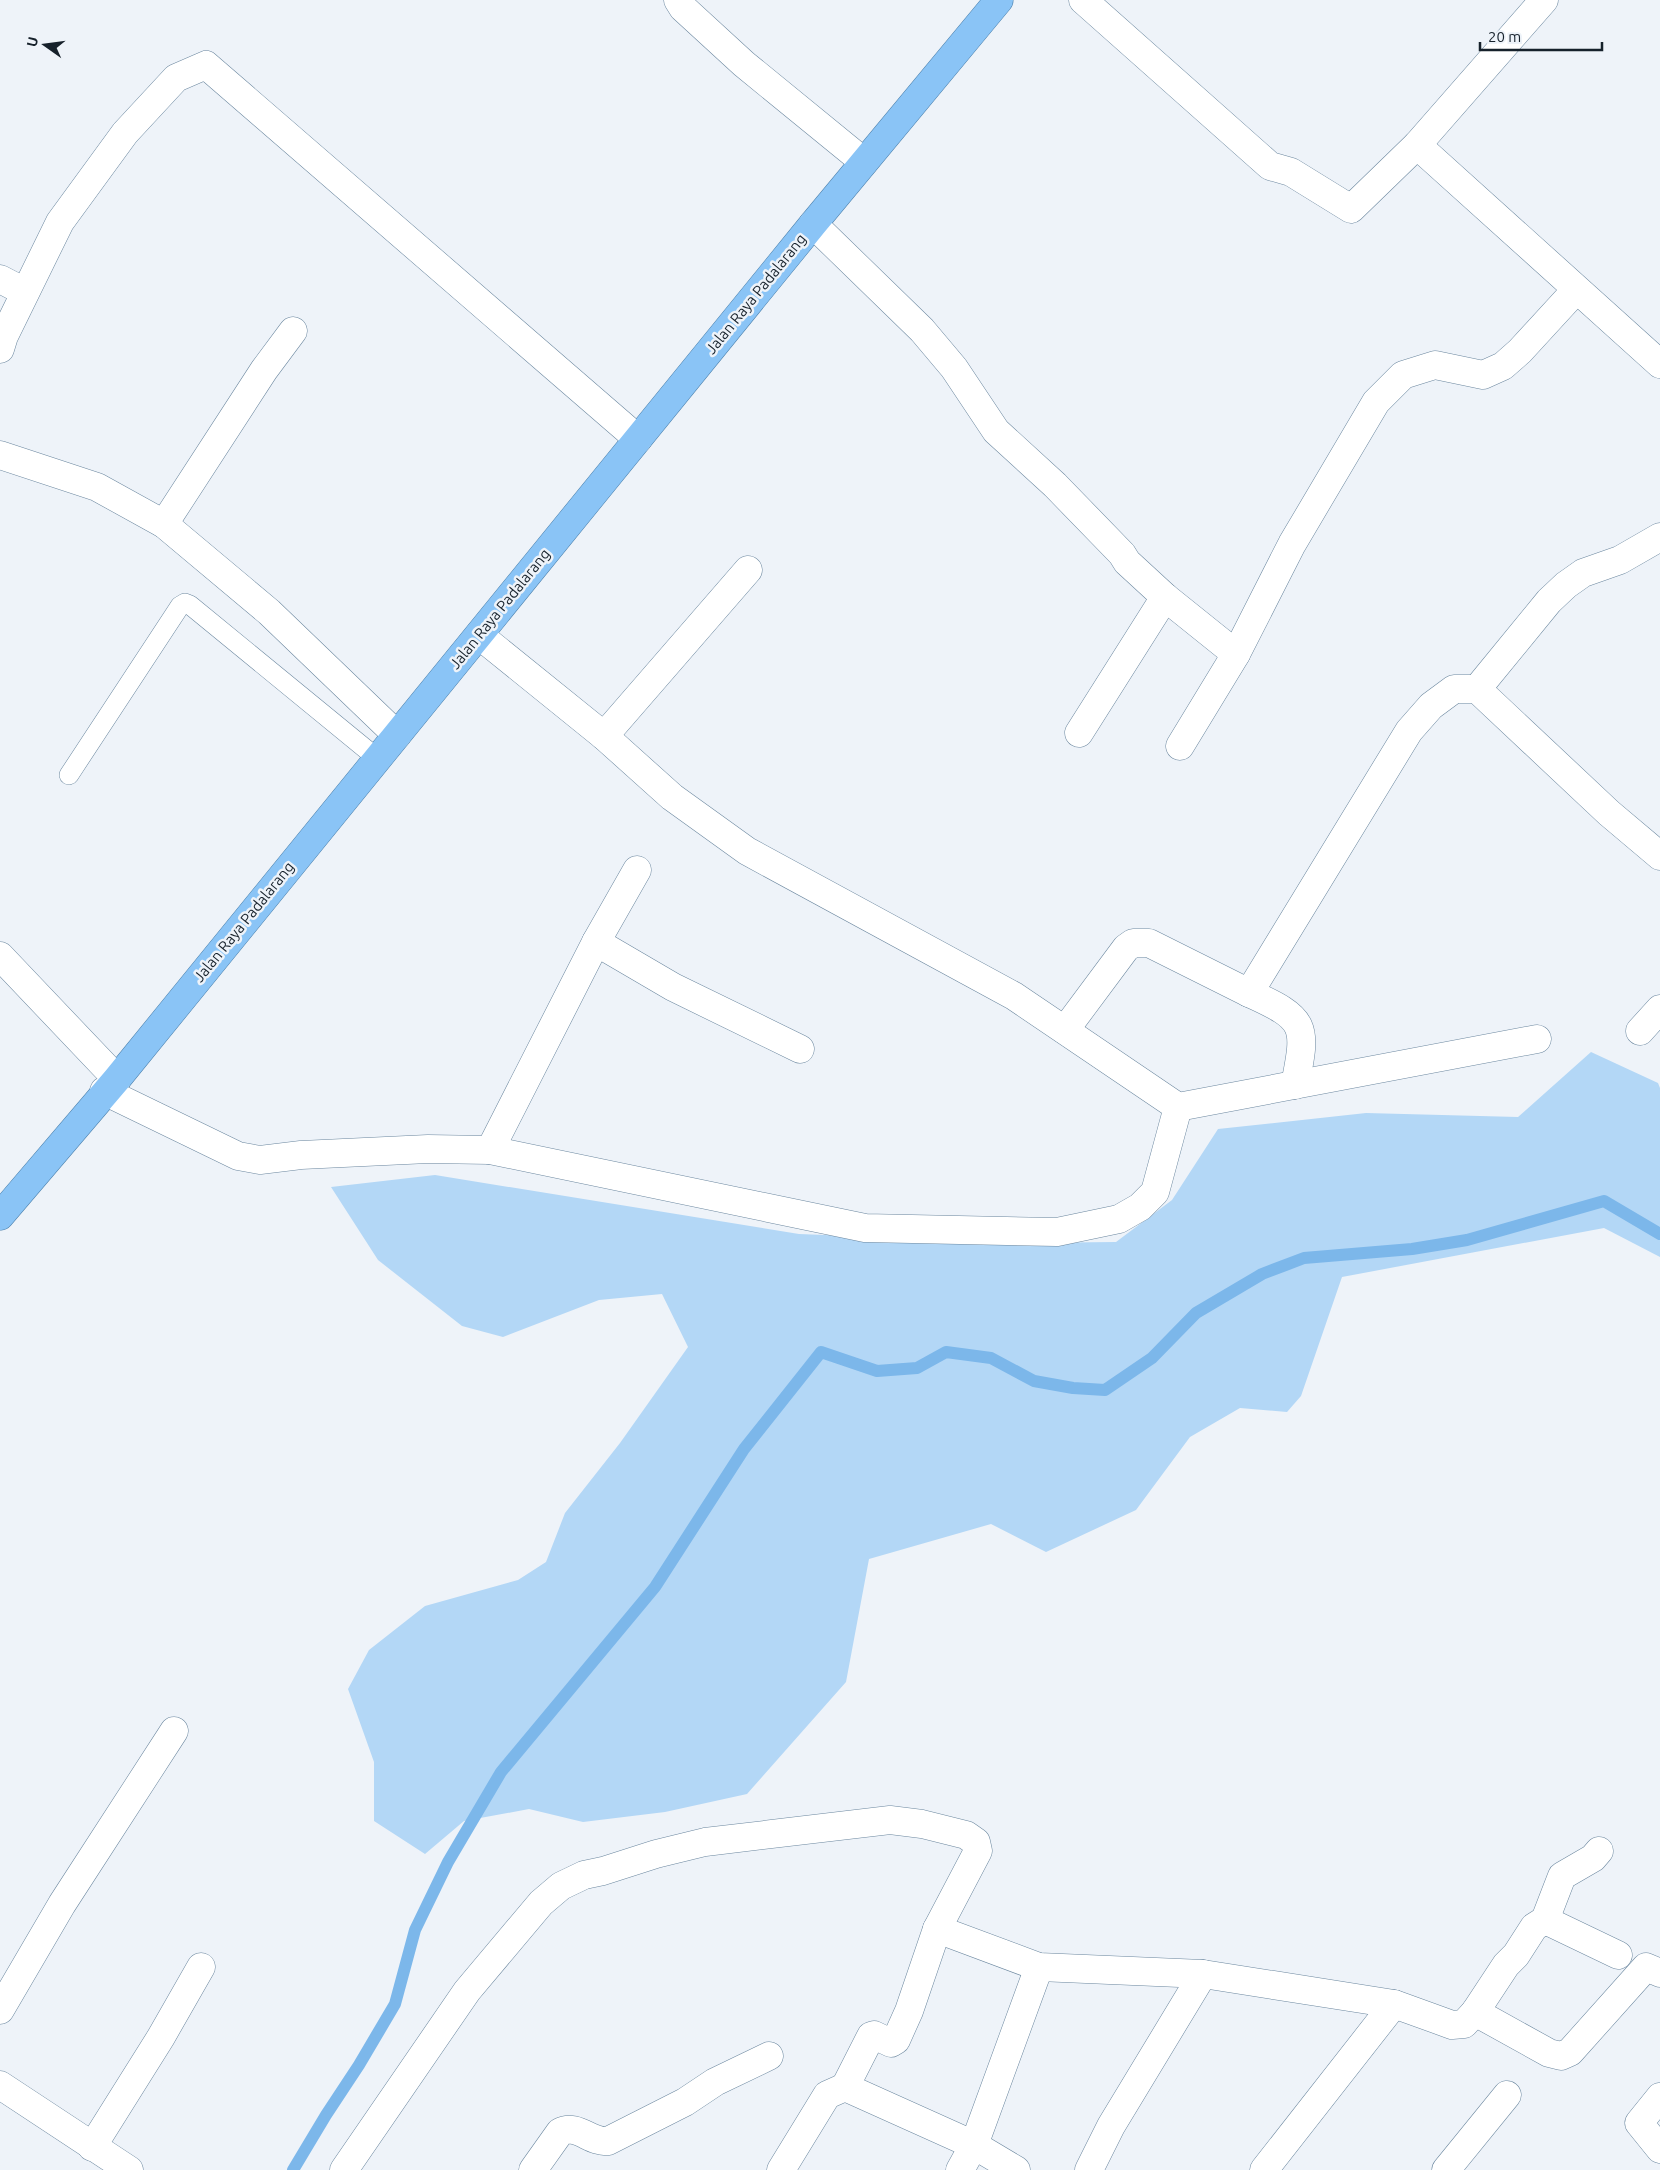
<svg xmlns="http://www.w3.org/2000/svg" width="1660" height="2170" font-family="Ubuntu,sans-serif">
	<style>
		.green { fill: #b3d7f6 }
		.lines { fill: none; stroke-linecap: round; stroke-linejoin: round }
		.stream { stroke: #7cb7ea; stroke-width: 12 }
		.service-casing { stroke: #6b879f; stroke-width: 20 }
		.minor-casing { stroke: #6b879f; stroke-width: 29 }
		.trunk-casing { stroke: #4e82ad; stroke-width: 29 }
		.service { stroke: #fff; stroke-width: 19 }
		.minor { stroke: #fff; stroke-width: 28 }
		.trunk { stroke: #8ac4f6; stroke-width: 28 }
		.labels { text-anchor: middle; stroke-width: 5; stroke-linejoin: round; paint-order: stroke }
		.street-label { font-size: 15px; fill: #16212b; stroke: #eef3f9 }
	</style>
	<rect width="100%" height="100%" fill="#eef3f9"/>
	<path class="green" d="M1591 1052 1658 1083 1660 1088V1257L1604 1228 1342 1277 1301 1396 1287 1412 1240 1408 1190 1437 1136 1510 1046 1552 991 1524 869 1559 846 1682 747 1794 665 1812 583 1822 529 1809 464 1821 425 1854 374 1821V1762L348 1689 369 1650 425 1606 518 1580 546 1562 565 1513 620 1443 688 1347 662 1294 599 1300 503 1337 462 1326 378 1260 331 1187 435 1175 799 1234 1022 1243 1116 1242 1172 1200 1218 1129 1366 1113 1518 1117Z"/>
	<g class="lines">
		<path class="stream" d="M293 2170 326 2115 359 2065 395 2004 415 1930 448 1862 501 1772 655 1587 744 1449 821 1352 877 1371 917 1368 946 1352 991 1358 1034 1381 1073 1388 1105 1390 1152 1358 1196 1313 1262 1274 1304 1258 1412 1249 1467 1240 1604 1201 1660 1234"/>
		<defs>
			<path id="service" d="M69 775 180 606 185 603 190 605 378 759"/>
			<g id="minor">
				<path d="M678 0 683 8 744 64 864 162"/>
				<path d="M1083 0 1270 166 1291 172 1351 209 1417 145 1544 0"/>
				<path d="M1417 145 1660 364"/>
				<path d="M813 224 922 330 954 368 996 431 1055 485 1122 554 1127 562 1165 597 1236 654"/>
				<path d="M0 279 25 292"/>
				<path d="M0 349 4 336 60 222 125 133 176 78 206 65 638 439"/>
				<path d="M0 455 97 487 164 524 269 612 397 735"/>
				<path d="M164 524 264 370 293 331"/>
				<path d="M479 635 604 736 672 797 747 851 1014 996 1178 1107 1537 1039"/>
				<path d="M1477 689 1549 601 1566 585 1583 573 1620 560 1660 537"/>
				<path d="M1079 733 1165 597"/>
				<path d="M604 736 748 570"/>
				<path d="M1180 746 1236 654 1292 544 1376 402 1403 375 1435 365 1483 375 1503 366 1520 351 1576 290"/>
				<path d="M596 942 673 987 800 1049"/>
				<path d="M0 956 117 1079"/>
				<path d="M1065 1030 1126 948 1133 943H1149L1249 993"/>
				<path d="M1640 1031 1660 1009"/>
				<path d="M1295 1085C1307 1025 1307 1019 1249 993L1409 731 1431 706 1454 689H1477L1609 813 1660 856"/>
				<path d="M104 1091 238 1156 260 1160 301 1155 428 1149 490 1150 865 1228 1057 1232 1119 1219 1140 1207 1155 1192 1178 1107"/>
				<path d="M490 1150 596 942 637 870"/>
				<path d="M1545 1920 1618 1955"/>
				<path d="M937 1929 1039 1967 1203 1974 1394 2004 1452 2025 1464 2024 1475 2012 1506 1965 1516 1955 1534 1927 1545 1920 1562 1876 1593 1858 1599 1851"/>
				<path d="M0 2010 62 1904 174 1731"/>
				<path d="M1475 2012 1549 2053 1561 2056 1570 2052 1646 1967 1660 1973"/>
				<path d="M0 2085 129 2170"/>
				<path d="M1660 2097 1639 2123 1660 2149"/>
				<path d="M92 2147 161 2037 201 1967"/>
				<path d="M344 2170 467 1991 541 1903 561 1886 584 1875 603 1871 656 1854 705 1842 890 1820 922 1824 966 1835 976 1842 978 1851 937 1929 909 2011 896 2040 891 2043 874 2035 871 2036 845 2087"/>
				<path d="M533 2170 560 2132C577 2123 591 2143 608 2141L685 2102 715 2082 769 2056"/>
				<path d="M781 2170 827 2095 845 2087 974 2145 1016 2170"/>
				<path d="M960 2170 974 2145 1039 1967"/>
				<path d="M1089 2170 1111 2126 1203 1974"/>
				<path d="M1264 2170 1394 2004"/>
				<path d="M1446 2170 1507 2095"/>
			</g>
			<path id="trunk" d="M0 1216 117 1079 813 224 999 0"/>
		</defs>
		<use href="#service" class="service-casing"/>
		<use href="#minor" class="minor-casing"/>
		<use href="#trunk" class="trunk-casing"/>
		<use href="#service" class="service"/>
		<use href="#minor" class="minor"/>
		<use href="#trunk" class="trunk"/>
	</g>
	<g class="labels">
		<g class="street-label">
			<text transform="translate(756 294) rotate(-51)" y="5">Jalan Raya Padalarang</text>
			<text transform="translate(500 609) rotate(-51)" y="5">Jalan Raya Padalarang</text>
			<text transform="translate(244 922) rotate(-51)" y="5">Jalan Raya Padalarang</text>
		</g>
	</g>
	<g transform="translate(45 45) rotate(284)" stroke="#eef3f9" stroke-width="4" paint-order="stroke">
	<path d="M0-4L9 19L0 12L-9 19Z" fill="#16212b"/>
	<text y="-8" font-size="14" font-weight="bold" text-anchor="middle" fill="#16212b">U</text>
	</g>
	<path d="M1480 42v8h122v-8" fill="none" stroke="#16212b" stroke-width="2.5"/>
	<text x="1488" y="42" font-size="15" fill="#16212b" stroke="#eef3f9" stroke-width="4" paint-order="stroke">20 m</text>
</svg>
